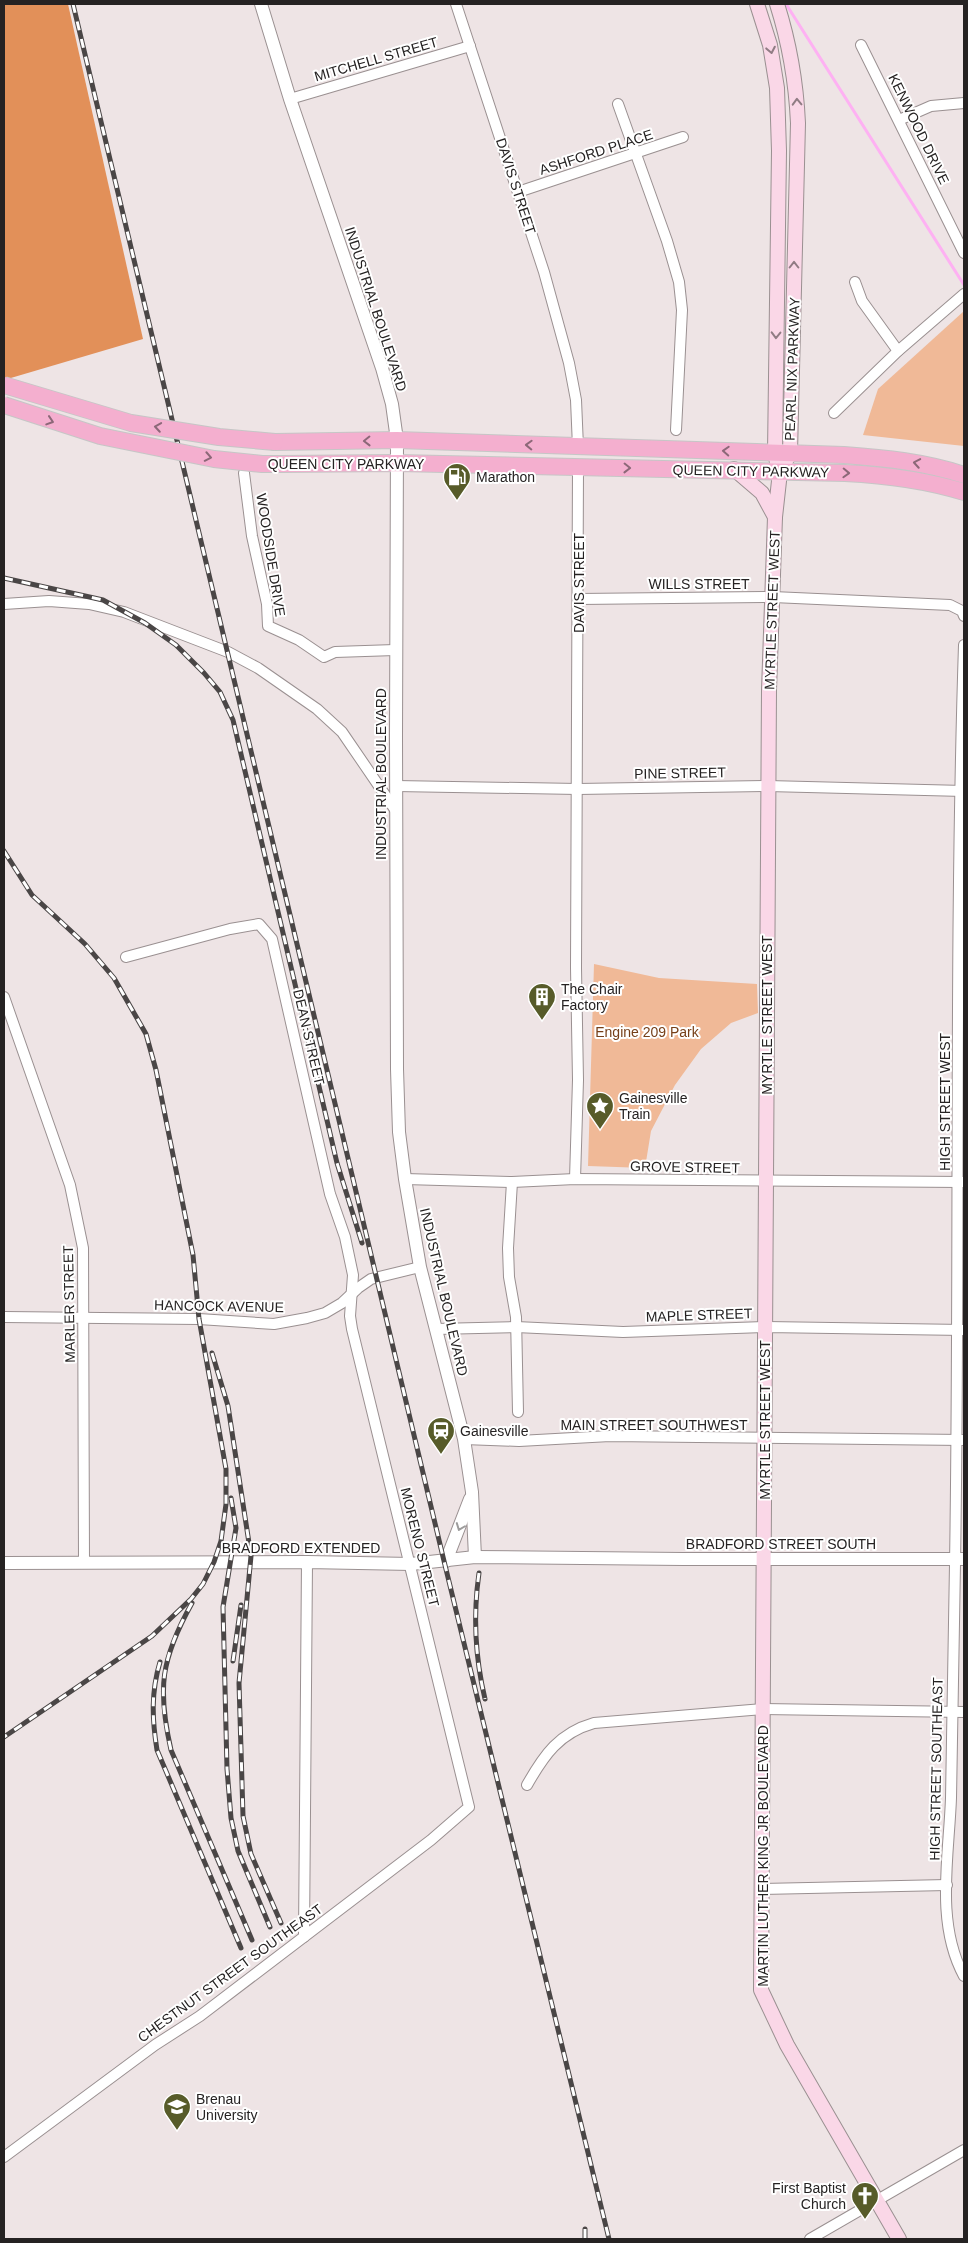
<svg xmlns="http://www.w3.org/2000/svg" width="968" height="2243" font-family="Helvetica,sans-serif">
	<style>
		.green { fill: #f0b997 }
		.forest { fill: #e29059 }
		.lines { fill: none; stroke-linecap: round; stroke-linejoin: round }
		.stream { stroke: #feb1f3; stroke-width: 3 }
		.minor-casing { stroke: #9a9091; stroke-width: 12 }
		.tertiary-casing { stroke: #9a9091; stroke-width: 14 }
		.secondary-casing { stroke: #9a9091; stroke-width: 16 }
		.primary-casing { stroke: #c6c6c6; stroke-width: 18 }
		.minor { stroke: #fff; stroke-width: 10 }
		.tertiary { stroke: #fff; stroke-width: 12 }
		.secondary { stroke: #fad7e7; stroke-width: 14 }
		.primary { stroke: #f4afcf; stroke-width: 16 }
		.rail-casing { stroke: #4a4646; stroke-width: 5 }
		.rail { stroke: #fff; stroke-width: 3; stroke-dasharray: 9; stroke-linecap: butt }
		.primary-bridge-casing { stroke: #c6c6c6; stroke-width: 18; stroke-linecap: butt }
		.primary-bridge { stroke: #f4afcf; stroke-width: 16 }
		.oneway { stroke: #907c84 }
		.oneway2 { stroke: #8c6878 }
		.oneway3 { stroke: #9d9c9c }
		.labels { text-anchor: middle; stroke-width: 4; stroke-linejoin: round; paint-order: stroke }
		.street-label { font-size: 14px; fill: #252222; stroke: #fff }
		.poi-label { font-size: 14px; fill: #252222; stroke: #fff; text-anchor: start }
		.park-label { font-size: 14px; fill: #763f18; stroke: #fff }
	</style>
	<rect width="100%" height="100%" fill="#eee4e5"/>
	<g class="green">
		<path d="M964 311V446L863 435 878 389Z"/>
		<path d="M594 964 659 978 757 984 758 1013 731 1023 701 1049 675 1085 651 1131 645 1168 588 1166Z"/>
	</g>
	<path class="forest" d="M4 4H68L143 339 4 380Z"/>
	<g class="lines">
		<path class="stream" d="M786 4 964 285"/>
		<defs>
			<g id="minor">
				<path d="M456 4 544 272 569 363 576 400 578 447"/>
				<path d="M861 45 964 253"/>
				<path d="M290 99 470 46"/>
				<path d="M618 104 667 241 679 282 682 310 676 430"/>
				<path d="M899 120 931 106 964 103"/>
				<path d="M518 192 683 137"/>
				<path d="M855 282 862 301 898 351"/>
				<path d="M834 413 898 351 964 294"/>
				<path d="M244 473 252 536 267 604 268 626 299 640 324 657 335 652 395 650"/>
				<path d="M579 599 773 597 950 605 962 611 964 616"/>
				<path d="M4 604 49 601 89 604 124 612 228 652 258 668 317 709 342 732 396 811"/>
				<path d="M964 645C954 951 960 1258 955 1564 953 1642 952 1720 951 1798 949 1856 935 1923 964 1976"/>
				<path d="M396 786 578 789 768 786 964 791"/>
				<path d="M4 997 70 1185 83 1248 84 1563"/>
				<path d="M405 1179 512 1182 575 1179 963 1182"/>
				<path d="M575 1179 578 1080 576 968 578 467"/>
				<path d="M512 1182 508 1248 509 1277 516 1317 518 1412"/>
				<path d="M4 1317 199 1319 274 1324 307 1318 325 1313 342 1303 358 1288 371 1279 420 1267"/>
				<path d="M436 1329 516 1327 623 1332 766 1327 964 1330"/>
				<path d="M464 1439 519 1441 610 1436 964 1440"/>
				<path d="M527 1785C544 1755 559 1733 594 1723L763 1709 964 1712"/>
				<path d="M762 1889 947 1885"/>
				<path d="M304 1937 307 1562"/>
				<path d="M4 2157 155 2045 200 2016 431 1840 469 1807 352 1329 350 1316 353 1275 345 1237 330 1194 272 939 259 924 230 929 126 957"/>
				<path d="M810 2239 964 2150"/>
			</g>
			<g id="tertiary">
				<path d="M261 4 290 99 382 368 392 404 397 440 396 737 397 1069 399 1132 405 1179 420 1267 464 1439 472 1492 475 1557"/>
				<path d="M446 1561 470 1499"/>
				<path d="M4 1563 307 1562 411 1564 475 1557 683 1559H964"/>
			</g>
			<g id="secondary">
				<path d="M757 4 770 45 777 88 779 151 775 453 777 462"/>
				<path d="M777 4C790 45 796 80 798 123L790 453 780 472 775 517 769 690 761 1990 787 2045 899 2239"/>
				<path d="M734 469 762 493 775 517"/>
			</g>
			<g id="primary">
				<path d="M275 442 397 440 844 455C885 458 925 462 964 475"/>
				<path d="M281 464 398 463 845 473C886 475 925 480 964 492"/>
			</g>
		</defs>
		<use href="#minor" class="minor-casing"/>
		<use href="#tertiary" class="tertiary-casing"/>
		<use href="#secondary" class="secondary-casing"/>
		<use href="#primary" class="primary-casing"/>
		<use href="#minor" class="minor"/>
		<use href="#tertiary" class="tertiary"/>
		<use href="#secondary" class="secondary"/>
		<use href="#primary" class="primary"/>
		<defs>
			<g id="rail">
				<path d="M73 4 444 1561 609 2239"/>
				<path d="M4 578 103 600 145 623 176 645 204 673 220 692 233 720 337 1163 362 1243"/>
				<path d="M4 851 32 895 85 944 114 978 146 1034 156 1070 193 1255 199 1319 226 1469V1504L221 1541 214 1562 203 1584 191 1599 152 1636 4 1737"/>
				<path d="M212 1353 228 1406 251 1556 239 1683 243 1816 251 1854 281 1923"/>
				<path d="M231 1498 236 1528 223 1607 227 1769 231 1818 238 1851 270 1927"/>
				<path d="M479 1573C473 1615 475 1657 485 1699"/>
				<path d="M192 1603C161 1659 157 1688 171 1750L252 1940"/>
				<path d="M233 1661 241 1605"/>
				<path d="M160 1662C151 1692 152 1719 157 1750L241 1948"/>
				<path d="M585 2229V2239"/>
			</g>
		</defs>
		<use href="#rail" class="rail-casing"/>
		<use href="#rail" class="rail"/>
		<defs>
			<g id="primary-bridge">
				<path d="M4 385 131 423 219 437 275 442"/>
				<path d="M4 405 100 436 214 459 262 464H281"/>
			</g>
		</defs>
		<use href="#primary-bridge" class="primary-bridge-casing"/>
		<use href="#primary-bridge" class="primary-bridge"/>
	</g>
	<defs><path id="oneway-chevron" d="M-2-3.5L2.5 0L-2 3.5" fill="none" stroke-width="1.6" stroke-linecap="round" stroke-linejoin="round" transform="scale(1.25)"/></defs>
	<g class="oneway">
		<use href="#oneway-chevron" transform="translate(771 50) rotate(79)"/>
		<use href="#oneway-chevron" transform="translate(797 102) rotate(-92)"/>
		<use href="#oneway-chevron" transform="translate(794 265) rotate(-90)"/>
		<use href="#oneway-chevron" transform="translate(776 335) rotate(91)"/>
	</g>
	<g class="oneway2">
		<use href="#oneway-chevron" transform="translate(50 421) rotate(18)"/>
		<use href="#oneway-chevron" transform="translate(158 427) rotate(-171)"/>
		<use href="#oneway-chevron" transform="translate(367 441) rotate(179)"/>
		<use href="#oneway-chevron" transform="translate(529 445) rotate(-178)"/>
		<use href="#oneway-chevron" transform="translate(726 451) rotate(-177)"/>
		<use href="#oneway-chevron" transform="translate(208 457) rotate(11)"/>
		<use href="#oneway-chevron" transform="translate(917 463) rotate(-170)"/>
		<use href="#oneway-chevron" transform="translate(627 468) rotate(1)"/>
		<use href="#oneway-chevron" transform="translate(846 473) rotate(2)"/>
	</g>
	<use class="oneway3" href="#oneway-chevron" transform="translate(460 1527) rotate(111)"/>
	<defs>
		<symbol id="fuel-pin" viewBox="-11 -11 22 30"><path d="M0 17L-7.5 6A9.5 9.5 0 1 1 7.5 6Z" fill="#575b29" stroke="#fff"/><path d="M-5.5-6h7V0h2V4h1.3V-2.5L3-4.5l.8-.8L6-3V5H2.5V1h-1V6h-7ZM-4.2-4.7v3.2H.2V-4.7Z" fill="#fff"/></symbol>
		<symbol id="building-pin" viewBox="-11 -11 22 30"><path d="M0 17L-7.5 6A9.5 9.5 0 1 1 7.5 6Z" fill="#575b29" stroke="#fff"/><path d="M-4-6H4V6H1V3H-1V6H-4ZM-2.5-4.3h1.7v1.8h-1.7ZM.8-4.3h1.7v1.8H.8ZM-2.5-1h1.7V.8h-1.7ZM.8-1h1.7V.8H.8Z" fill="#fff"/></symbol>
		<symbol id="sight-pin" viewBox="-11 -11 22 30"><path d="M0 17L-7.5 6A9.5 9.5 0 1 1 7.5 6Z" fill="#575b29" stroke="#fff"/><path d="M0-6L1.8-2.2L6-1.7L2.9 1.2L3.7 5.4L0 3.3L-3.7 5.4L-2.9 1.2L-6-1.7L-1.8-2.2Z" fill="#fff"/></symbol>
		<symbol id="station-pin" viewBox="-11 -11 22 30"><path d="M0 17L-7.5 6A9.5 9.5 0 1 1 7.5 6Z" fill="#575b29" stroke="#fff"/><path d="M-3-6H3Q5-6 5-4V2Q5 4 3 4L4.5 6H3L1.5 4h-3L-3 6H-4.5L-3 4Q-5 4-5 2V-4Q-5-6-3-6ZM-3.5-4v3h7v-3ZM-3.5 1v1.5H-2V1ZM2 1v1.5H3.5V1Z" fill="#fff"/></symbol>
		<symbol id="university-pin" viewBox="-11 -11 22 30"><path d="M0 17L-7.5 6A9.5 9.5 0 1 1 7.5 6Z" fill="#575b29" stroke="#fff"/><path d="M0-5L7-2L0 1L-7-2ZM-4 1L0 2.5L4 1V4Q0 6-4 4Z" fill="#fff"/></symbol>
		<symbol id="church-pin" viewBox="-11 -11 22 30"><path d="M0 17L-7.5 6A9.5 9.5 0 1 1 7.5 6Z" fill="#575b29" stroke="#fff"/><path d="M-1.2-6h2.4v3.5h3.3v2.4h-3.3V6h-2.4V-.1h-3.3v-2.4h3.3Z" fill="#fff"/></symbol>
	</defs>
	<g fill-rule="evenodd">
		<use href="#fuel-pin" x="441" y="461" width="32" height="43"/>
		<use href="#building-pin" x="526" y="981" width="32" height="43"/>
		<use href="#sight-pin" x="584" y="1090" width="32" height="43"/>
		<use href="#station-pin" x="425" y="1415" width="32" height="43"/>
		<use href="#university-pin" x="161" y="2091" width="32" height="43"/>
		<use href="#church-pin" x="849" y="2180" width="32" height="43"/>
	</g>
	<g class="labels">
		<g class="street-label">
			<text transform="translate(376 59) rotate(-16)" y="5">MITCHELL STREET</text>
			<text transform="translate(919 129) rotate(64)" y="5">KENWOOD DRIVE</text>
			<text transform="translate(596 152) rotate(-18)" y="5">ASHFORD PLACE</text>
			<text transform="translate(516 186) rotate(72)" y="5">DAVIS STREET</text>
			<text transform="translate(376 309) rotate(72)" y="5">INDUSTRIAL BOULEVARD</text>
			<text transform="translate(792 369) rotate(-88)" y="5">PEARL NIX PARKWAY</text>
			<text x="346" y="469">QUEEN CITY PARKWAY</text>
			<text transform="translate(751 471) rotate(1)" y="5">QUEEN CITY PARKWAY</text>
			<text transform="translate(271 555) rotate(81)" y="5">WOODSIDE DRIVE</text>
			<text transform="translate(579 583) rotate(-90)" y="5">DAVIS STREET</text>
			<text x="699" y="589">WILLS STREET</text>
			<text transform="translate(772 610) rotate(-88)" y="5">MYRTLE STREET WEST</text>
			<text transform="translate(680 773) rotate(-1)" y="5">PINE STREET</text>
			<text transform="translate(381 774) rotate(-90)" y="5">INDUSTRIAL BOULEVARD</text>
			<text transform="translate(767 1015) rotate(-90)" y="5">MYRTLE STREET WEST</text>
			<text transform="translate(309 1037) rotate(77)" y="5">DEAN STREET</text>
			<text transform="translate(945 1102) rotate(-90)" y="5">HIGH STREET WEST</text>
			<text transform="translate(685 1167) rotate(1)" y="5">GROVE STREET</text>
			<text transform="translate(444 1292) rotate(77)" y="5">INDUSTRIAL BOULEVARD</text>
			<text transform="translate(69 1304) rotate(-91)" y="5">MARLER STREET</text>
			<text transform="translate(219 1306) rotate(1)" y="5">HANCOCK AVENUE</text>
			<text transform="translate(699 1315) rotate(-2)" y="5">MAPLE STREET</text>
			<text transform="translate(765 1420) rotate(-90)" y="5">MYRTLE STREET WEST</text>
			<text x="654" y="1430">MAIN STREET SOUTHWEST</text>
			<text x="781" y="1549">BRADFORD STREET SOUTH</text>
			<text transform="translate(420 1547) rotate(76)" y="5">MORENO STREET</text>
			<text x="301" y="1553">BRADFORD EXTENDED</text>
			<text transform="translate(936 1769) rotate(-89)" y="5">HIGH STREET SOUTHEAST</text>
			<text transform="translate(763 1856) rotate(-90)" y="5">MARTIN LUTHER KING JR BOULEVARD</text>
			<text transform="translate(230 1973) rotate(-36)" y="5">CHESTNUT STREET SOUTHEAST</text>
		</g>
		<g class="poi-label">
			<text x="476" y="482">Marathon</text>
			<text x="561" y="994">The Chair<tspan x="561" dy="16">Factory</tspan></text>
			<text x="619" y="1103">Gainesville<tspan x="619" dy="16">Train</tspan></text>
			<text x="460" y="1436">Gainesville</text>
			<text x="196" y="2104">Brenau<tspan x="196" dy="16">University</tspan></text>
			<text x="846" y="2193" text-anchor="end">First Baptist<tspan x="846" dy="16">Church</tspan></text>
		</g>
		<g class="park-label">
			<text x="647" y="1037">Engine 209 Park</text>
		</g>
	</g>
	<rect width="968" height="2243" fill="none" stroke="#252222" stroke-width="10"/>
</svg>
